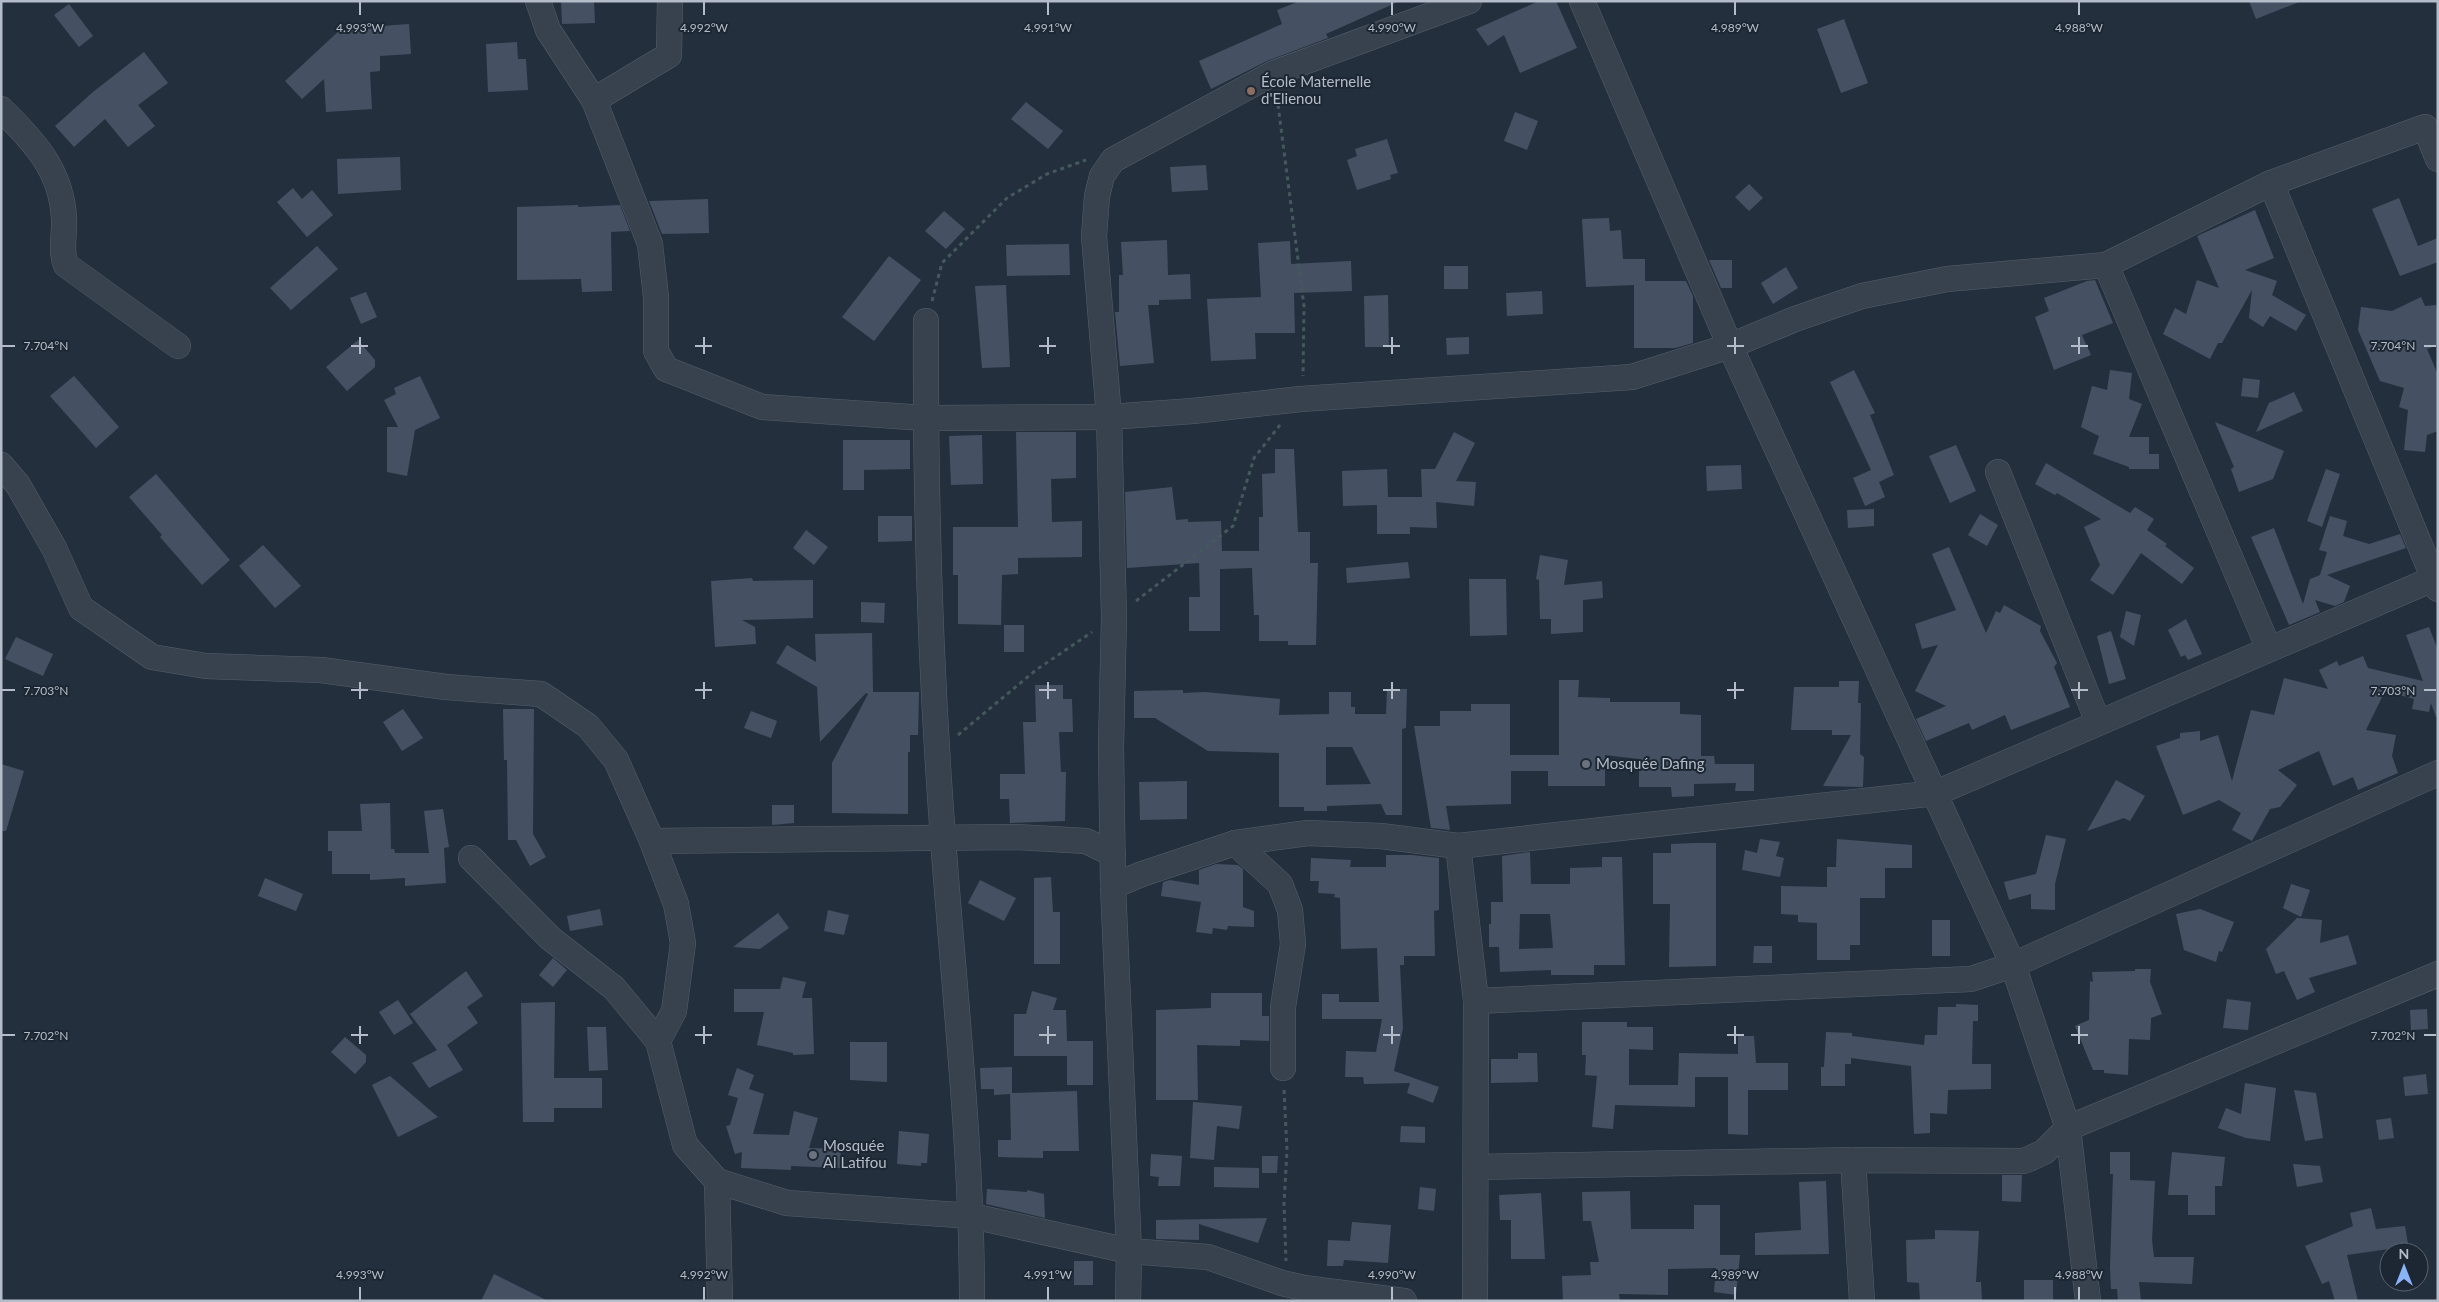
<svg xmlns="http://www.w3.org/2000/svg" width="2439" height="1302" font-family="Lato,sans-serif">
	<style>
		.building { fill: #455162; fill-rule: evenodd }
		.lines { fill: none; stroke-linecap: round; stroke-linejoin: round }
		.street-casing { stroke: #565f6c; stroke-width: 26 }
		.path { stroke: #44595c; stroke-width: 3; stroke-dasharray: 4 4; stroke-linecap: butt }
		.street { stroke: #38414e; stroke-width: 25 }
		.ticks { fill: none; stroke: #b4bcc9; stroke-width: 2 }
		.education-dot { fill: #8d6e63; stroke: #1d2633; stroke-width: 2 }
		.worship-dot { fill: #6b7280; stroke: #1d2633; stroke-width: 2 }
		.labels { text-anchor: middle; stroke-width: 4; stroke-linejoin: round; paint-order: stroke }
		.poi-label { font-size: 15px; fill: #b4bcc9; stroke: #1d2633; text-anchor: start }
		.ticks-label { font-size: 12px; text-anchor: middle; fill: #b4bcc9; stroke: #1d2633; stroke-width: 4; stroke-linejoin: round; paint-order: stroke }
	</style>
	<rect width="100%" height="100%" fill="#242f3e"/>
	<g class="building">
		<path d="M561 1H594L595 23 562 24Z"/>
		<path d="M1300 1H1400L1326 34 1328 38 1269 60 1211 89 1199 61 1282 24 1277 10Z"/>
		<path d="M1539 1H1556L1577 48 1520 73 1504 35 1488 46 1476 29Z"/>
		<path d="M2249 1H2299V2L2256 19Z"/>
		<path d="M69 4 93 36 79 47 54 15Z"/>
		<path d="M1844 19 1868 83 1841 93 1817 29Z"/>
		<path d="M409 24 411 54 380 56V71L370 72 372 109 326 112 324 79 302 99 285 81 341 29Z"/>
		<path d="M517 42 518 59H526L528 90 488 92 486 44Z"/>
		<path d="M144 52 168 83 138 105 155 126 128 147 105 119 74 147 55 126 93 92Z"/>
		<path d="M1026 102 1063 131 1048 149 1011 119Z"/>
		<path d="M1515 112 1538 121 1527 150 1504 141Z"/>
		<path d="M1387 139 1398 173 1390 175 1391 179 1357 190 1347 160 1357 156 1355 149Z"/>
		<path d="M400 157 401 190 338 194 337 159Z"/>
		<path d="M1206 165 1208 190 1172 192 1170 167Z"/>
		<path d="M1749 184 1763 198 1749 211 1735 197Z"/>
		<path d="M293 188 302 199 312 190 333 215 307 237 277 202Z"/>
		<path d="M2399 198 2418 246 2438 238V262L2400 276 2372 209Z"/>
		<path d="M708 199 709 233 662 234 649 201Z"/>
		<path d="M578 205V207L620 205 630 231 611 232 612 291 582 292 581 279 517 280V207Z"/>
		<path d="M2255 210 2274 258 2245 270 2277 281 2272 295 2306 315 2296 331 2270 316 2263 327 2249 318 2252 290 2222 343H2218L2210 359 2163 334 2175 308 2186 314 2197 280 2219 288 2197 236Z"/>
		<path d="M944 211 965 229 946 249 925 231Z"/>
		<path d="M1609 218 1610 231 1621 230 1623 259H1645V281H1686L1693 296V343L1675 348H1634V285L1586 287 1582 219Z"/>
		<path d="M1167 240 1168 275 1190 274 1191 299 1159 300V305H1148L1154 363 1120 366 1115 312H1119V275H1123L1121 242Z"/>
		<path d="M1290 241 1291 264 1351 261 1352 291 1294 293 1295 333H1255L1256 359 1211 361 1207 299 1261 297 1258 243Z"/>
		<path d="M1069 244 1070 275 1007 276 1006 245Z"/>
		<path d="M317 246 338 269 291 310 270 288Z"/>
		<path d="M889 256 921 280 874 341 842 317Z"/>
		<path d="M1709 260H1732V288H1721Z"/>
		<rect x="1444" y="266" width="24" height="23"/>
		<path d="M1786 267 1798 288 1773 304 1761 283Z"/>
		<path d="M2095 280 2113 323 2082 335 2091 355 2054 370 2035 317 2049 311 2044 298 2087 281Z"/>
		<path d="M1006 285 1010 367 982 368 975 286Z"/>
		<path d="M1542 291 1543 314 1507 316 1506 293Z"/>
		<path d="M366 292 377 317 361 324 350 298Z"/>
		<path d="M1388 295 1389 347H1365L1364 296Z"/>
		<path d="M2421 297 2425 306 2436 305 2438 316V345L2427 349 2438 375V431L2427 435 2425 452 2404 450 2408 410 2399 407 2404 388 2380 381 2358 330 2361 307 2392 311Z"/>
		<path d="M1469 337V354L1447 355 1446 338Z"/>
		<path d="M358 340 375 360V367L347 391 326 367Z"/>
		<path d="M1854 370 1875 413 1870 415 1894 475 1879 482 1885 497 1865 506 1853 478 1871 470 1830 382Z"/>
		<path d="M2110 370 2132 373 2129 399 2142 404 2129 437H2149V454H2159V469H2129V467L2093 454 2099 436 2081 427 2092 386 2107 390Z"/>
		<path d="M74 376 119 427 96 448 50 396Z"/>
		<path d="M420 376 440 418 415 430 407 476 387 472V427H398L384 400 396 394 394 388Z"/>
		<path d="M2243 378 2260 380 2258 398 2241 396Z"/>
		<path d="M2294 392 2303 411 2256 432 2269 403Z"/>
		<path d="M2215 422 2284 451 2273 479 2239 492 2231 469 2234 467Z"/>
		<path d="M1016 432H1076V478L1051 479 1052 522 1082 521V557L1018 558V574L1002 575 1001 625 958 624V575H953V527H1018Z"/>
		<path d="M1454 432 1475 443 1456 481 1476 482 1474 506 1436 502 1437 528 1410 527V534H1377V505L1343 506 1342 471 1387 469 1388 497H1422L1421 469H1435Z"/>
		<path d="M982 435 983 484 951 485 949 436Z"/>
		<path d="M843 440H910V469L864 470V490H843Z"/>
		<path d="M1956 445 1976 491 1950 503 1929 456Z"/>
		<path d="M1275 449H1294L1298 532H1310V563H1318L1316 645H1288V641H1259V615H1254L1252 568 1220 569V631H1189V597H1200L1199 563 1127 568 1125 492 1172 487 1176 520 1188 519V522L1221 521 1222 551H1259V517H1263L1262 474 1275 473Z"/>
		<path d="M2046 463 2130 513 2135 507 2154 519 2147 530 2167 544 2165 546 2194 568 2182 584 2141 553 2113 595 2090 580 2100 565 2084 527 2101 519 2057 493 2055 495 2035 484Z"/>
		<path d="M1741 465 1742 489 1707 491 1706 466Z"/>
		<path d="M2326 469 2340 474 2322 527 2307 521Z"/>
		<path d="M156 474 230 560 202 585 160 537 162 535 129 497Z"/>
		<path d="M1874 509V526L1848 528 1847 510Z"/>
		<path d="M1980 514 1998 525 1987 546 1968 535Z"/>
		<path d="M878 516H912V541L878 542Z"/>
		<path d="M2330 516 2347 521 2343 536 2369 544 2400 534 2406 548 2327 575 2350 586 2344 602 2335 606 2315 600 2320 612 2289 625 2251 537 2274 528 2303 604 2310 579 2320 575 2327 552 2319 550Z"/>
		<path d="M806 530 828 547 814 565 793 548Z"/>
		<path d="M263 545 301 586 275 608 239 566Z"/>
		<path d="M1949 547 1986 633 1996 611 2000 613 2004 605 2041 626 2040 631 2057 663 2054 667 2070 707 2011 730 2005 715 1972 730 1969 723 1926 741 1916 719 1946 706 1915 691 1938 645 1922 649 1915 624 1956 610 1932 554Z"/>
		<path d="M1540 555 1568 560 1564 585 1602 581 1603 598 1583 600V632L1551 634V619H1540L1539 580 1536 579Z"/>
		<path d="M1408 562 1410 578 1347 583 1346 568Z"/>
		<path d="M752 578 753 581 813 580V618L742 620 755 627 756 644 715 647 711 581Z"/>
		<path d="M1469 579H1506L1507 635 1470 636Z"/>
		<path d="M861 602 885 603 884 623 861 622Z"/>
		<path d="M2126 611 2141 615 2134 646 2120 637Z"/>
		<path d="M2186 619 2202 654 2188 660 2185 655 2181 657 2168 630Z"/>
		<rect x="1004" y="625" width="20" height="27"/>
		<path d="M2429 627 2438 650V717H2436L2431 703 2429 712 2412 709 2414 699 2385 691 2366 730 2396 735 2392 756 2398 773 2358 790 2353 777 2333 786 2319 751 2278 770 2297 785 2280 807 2270 809 2252 841 2232 830 2241 813 2219 800 2183 815 2156 746 2180 738V733L2200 731V741L2218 735 2232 781 2251 710 2274 715 2284 678 2328 689 2319 670 2337 661 2339 666 2363 656 2368 668 2423 681 2406 635Z"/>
		<path d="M2111 631 2126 679 2109 684 2097 636Z"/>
		<path d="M872 633 873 692H919L918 735H910V752H908V814L832 813V763L868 694 866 693 820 742 817 687 776 663 787 645 816 662 815 634Z"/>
		<path d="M16 637 53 654 43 676 5 659Z"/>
		<path d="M1559 680H1579L1578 697 1610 698V702H1680V714L1701 715V756H1714L1715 764H1754V791H1735L1736 783 1694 784V796L1672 797 1671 787H1639V759L1605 755V786H1548V771H1511V804L1446 806 1450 830 1431 828 1414 726H1440V711H1471V704H1510V755H1559Z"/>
		<path d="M1839 681H1859L1858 703H1861L1860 754 1864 757 1863 787 1823 786 1851 735H1832V730H1791L1794 687H1839Z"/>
		<path d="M1035 685H1063V699H1072L1073 732H1059L1061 772H1066L1065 821 1010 823 1009 799H1000V774H1025L1023 722H1036Z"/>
		<path d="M1387 689H1407L1406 728 1402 729V815H1386L1381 804 1327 806V811H1304V807H1279V753L1208 751 1155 718H1134V691L1183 690V693L1205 692 1280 699 1279 715 1329 714V692H1351V707H1355V714H1386ZM1326 747H1352L1371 784 1326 785Z"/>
		<path d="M403 709 423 738 402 751 383 722Z"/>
		<path d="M503 709H534L533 834 546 857 530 866 516 840H508L507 760H504Z"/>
		<path d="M751 711 777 721 771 738 744 728Z"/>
		<path d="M1 764 24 771 6 831H1Z"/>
		<path d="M2116 780 2145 796 2130 821 2124 818 2087 831Z"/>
		<path d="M1187 781V819L1140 820 1139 782Z"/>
		<path d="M390 803 391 849H394L395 853H429L424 811 443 809 449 847 444 848 446 883 405 886V878L370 880V874H332V851H328V831H362L360 804Z"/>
		<path d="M772 805H794V823L772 825Z"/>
		<path d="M2046 835 2066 839 2055 884V910L2031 909V894L2009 900 2004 882 2036 874Z"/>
		<path d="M1760 839 1780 842 1776 856 1784 858 1780 877 1742 870 1745 850 1757 853Z"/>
		<path d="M1837 839 1912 845V868H1885V898H1860V945H1850V960H1817V923L1798 922V915L1781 914V886L1827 887V867H1836Z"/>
		<path d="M1694 843H1716V966L1669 967 1670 904H1653V853H1671V844Z"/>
		<path d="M1530 852 1531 884H1570V868L1602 867V857H1622L1625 965H1594V975H1551V970L1500 972 1499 947H1489V924H1491V902H1503L1502 856ZM1520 914H1550L1553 948 1519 949Z"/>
		<path d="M1386 855H1412L1439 858V910L1434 911 1435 956H1404V965H1400L1403 1028 1394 1071 1439 1087 1433 1103 1407 1093 1410 1083 1364 1084 1363 1077H1345L1346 1051 1376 1052 1382 1019H1322V994H1339V1002H1379L1377 948 1341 949 1340 898 1334 897 1335 894 1318 893 1319 881H1310L1311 858 1351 860 1350 867H1386Z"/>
		<path d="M1216 864 1238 865 1243 869V907L1254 911V927L1228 926 1227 930 1213 928 1212 934 1196 932 1201 902 1161 896 1163 882 1170 880 1199 885V870Z"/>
		<path d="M1051 877 1053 912H1060V964H1034V878Z"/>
		<path d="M265 878 303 894 296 911 258 896Z"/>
		<path d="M980 880 1016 898 1004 921 968 903Z"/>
		<path d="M2291 884 2310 890 2301 917 2283 908Z"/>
		<path d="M600 909 603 925 570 931 567 916Z"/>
		<path d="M2200 909 2234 922 2222 952 2219 951 2216 962 2184 950 2176 914Z"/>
		<path d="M828 910 849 915 844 935 824 931Z"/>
		<path d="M778 913 789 928 760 949 733 947Z"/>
		<path d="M2297 918 2322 920 2320 943 2348 935 2357 964 2309 978 2315 992 2297 1000 2284 971 2276 974 2266 949Z"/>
		<rect x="1932" y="920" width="18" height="36"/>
		<path d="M1754 946H1772V963H1753Z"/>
		<path d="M553 958 567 970 553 987 539 975Z"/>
		<path d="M2135 969H2151L2150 982 2162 1014 2151 1018 2150 1040 2129 1039 2128 1075 2104 1073V1070H2093L2075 1026 2089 1020 2090 981 2093 982 2092 972 2135 971Z"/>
		<path d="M466 971 483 996 467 1007 478 1023 447 1045 463 1070 429 1088 412 1063 437 1050 410 1014Z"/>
		<path d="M783 977 806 982 802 998H812L814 1054 793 1055V1053L757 1045 764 1012H734V989H780Z"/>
		<path d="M1032 991 1057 998 1053 1010H1066L1067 1041H1093V1085H1067V1056H1014V1014H1026Z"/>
		<path d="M1211 993H1262V1016H1269V1041L1240 1040V1046L1197 1045 1198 1100H1156V1010L1211 1008Z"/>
		<path d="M2227 999 2251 1002 2248 1030 2223 1028Z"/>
		<path d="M398 1000 413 1023 394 1035 379 1012Z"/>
		<path d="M555 1002 554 1078H602V1108H554V1122H523L521 1003Z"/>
		<path d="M1956 1004 1978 1005V1021H1973L1972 1064H1991V1089L1948 1090 1947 1114 1930 1113V1133L1914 1134 1911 1066 1851 1058V1064H1845V1086H1821V1067H1824L1826 1032 1852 1033V1036L1924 1045 1925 1035H1937L1938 1007H1956Z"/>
		<path d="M2427 1009 2428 1029 2411 1030 2410 1010Z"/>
		<path d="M1582 1022H1627V1027H1653V1050L1629 1049V1085H1678L1679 1053 1738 1054V1036H1754L1756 1063H1788V1090H1748V1135L1728 1134V1077H1695V1107L1615 1105 1613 1129 1592 1127 1597 1076 1585 1075 1586 1055H1582Z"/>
		<path d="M587 1027H606L608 1070 589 1071Z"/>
		<path d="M345 1037 366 1055V1062L355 1074 331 1052Z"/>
		<path d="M850 1042H887V1082L850 1080Z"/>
		<path d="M1518 1053H1537L1538 1082 1491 1083V1059H1518Z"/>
		<path d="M1012 1067V1093L1077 1091 1079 1151H1043V1158L998 1157V1140H1011L1010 1094 994 1095V1089H981L980 1068Z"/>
		<path d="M737 1068 754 1075 749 1089 764 1094 753 1134 789 1135 794 1111 818 1118 809 1148 841 1149 840 1168 791 1166V1170L741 1168 742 1152 735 1154 726 1126 730 1125 738 1098 728 1095Z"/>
		<path d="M2426 1074 2428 1094 2405 1096 2403 1077Z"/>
		<path d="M390 1076 438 1117 398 1137 372 1085Z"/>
		<path d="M2245 1083 2276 1088 2270 1141 2246 1138 2218 1128 2226 1108 2241 1114Z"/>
		<path d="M2294 1090 2316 1093 2323 1138 2305 1141Z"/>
		<path d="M1193 1102 1242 1106 1239 1129 1217 1126 1214 1160 1190 1158Z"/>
		<path d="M2391 1118 2394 1138 2379 1140 2376 1120Z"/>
		<path d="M1401 1126 1425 1127V1143L1400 1142Z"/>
		<path d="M899 1131 929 1134 927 1163H921V1166L897 1164Z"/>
		<path d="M2110 1152H2130V1180L2155 1181 2152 1240 2154 1257H2194L2192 1284 2139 1282 2141 1301H2118L2117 1289H2111L2110 1268 2113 1174H2110Z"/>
		<path d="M2172 1152 2225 1157 2222 1186H2215V1215H2188V1195H2168Z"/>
		<path d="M1151 1154 1182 1156 1180 1186H1158L1159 1177 1150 1176Z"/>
		<path d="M1262 1156H1278L1277 1173H1262Z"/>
		<path d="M2293 1164 2320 1166 2323 1182 2297 1187Z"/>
		<path d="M1214 1167 1259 1168V1188L1214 1187Z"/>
		<path d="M2002 1175H2022L2021 1202 2002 1201Z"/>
		<path d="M1826 1181 1829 1254 1755 1255V1233L1801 1230 1799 1182Z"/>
		<path d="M1420 1187 1436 1189 1434 1211 1418 1209Z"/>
		<path d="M987 1189 1027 1192V1190L1044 1194 1045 1218 986 1204Z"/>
		<path d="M1630 1191 1631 1229H1694V1205H1720V1255H1740L1736 1295 1714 1292 1716 1268 1668 1269V1295L1619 1294 1620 1301H1563L1562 1276 1591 1275 1590 1262H1599L1591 1221H1583L1582 1192Z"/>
		<path d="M1541 1193 1545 1259H1511V1220H1500L1499 1195Z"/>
		<path d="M2371 1208 2376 1229 2405 1226 2409 1250 2389 1252V1249L2347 1255 2358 1301H2335L2329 1281 2322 1284 2305 1246 2353 1226 2350 1213Z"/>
		<path d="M1267 1218 1258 1243 1199 1224V1240L1156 1239V1220Z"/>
		<path d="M1352 1222 1391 1225 1388 1263 1344 1260 1343 1266H1327L1328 1240 1350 1241Z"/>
		<path d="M1935 1230 1979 1231 1976 1282H1981L1982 1301H1920L1919 1283 1907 1282 1906 1240 1935 1239Z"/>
		<rect x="1074" y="1261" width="19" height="24"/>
		<path d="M494 1274 548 1301H481Z"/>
		<rect x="2024" y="1280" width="29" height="21"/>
	</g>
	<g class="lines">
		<defs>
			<g id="street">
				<path d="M538 1 548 30 594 100 650 244 656 297V351L666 369 762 407 925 418 1109 417 1193 411 1301 399 1632 377 1730 346 1795 319 1862 296 1947 279 2106 265 2271 183 2425 127 2438 159"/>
				<path d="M1582 1 1730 346 2013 965 2068 1128 2088 1301"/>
				<path d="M594 100 669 55 670 1"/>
				<path d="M1 109C34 141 62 171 64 219 65 233 60 252 66 265L178 346"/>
				<path d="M2271 183 2438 589"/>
				<path d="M2106 265 2269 649"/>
				<path d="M926 321C925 493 930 666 943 838 954 992 972 1146 972 1301"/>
				<path d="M1 465 18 485 54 548 81 608 152 657 206 666 321 670 446 687 541 694 588 726 616 760 652 841 676 904 683 943 674 1011 658 1041 685 1145 717 1181 787 1203 972 1216 1129 1251 1208 1257 1282 1283 1304 1288 1404 1301"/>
				<path d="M1998 472 2098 722"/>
				<path d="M652 841 1016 837 1086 841 1113 854"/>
				<path d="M1235 843 1280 884 1290 910 1293 944 1283 1007V1068"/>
				<path d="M1458 846 1476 1001 1475 1301"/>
				<path d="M471 858 550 938 614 988 658 1041"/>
				<path d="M1113 886 1142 874 1235 843 1308 833 1381 836 1458 846 1936 793 2433 579"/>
				<path d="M1476 1001 1971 979 2013 965 2438 773"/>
				<path d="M1853 1160 1862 1301"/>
				<path d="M1476 1167 1853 1160 2024 1161 2044 1152 2068 1128 2438 974"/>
				<path d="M717 1181 720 1301"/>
				<path d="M1128 1301 1129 1251 1113 886 1111 746 1114 617 1109 417 1094 236 1097 196 1102 176 1113 160 1274 73 1469 1"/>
			</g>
		</defs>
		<use href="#street" class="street-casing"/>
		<g class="path">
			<path d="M1277 97 1304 306 1303 376"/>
			<path d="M932 301 942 263 1007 198 1047 174 1086 160"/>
			<path d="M1136 601 1233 526 1254 458 1280 425"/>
			<path d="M958 735 1036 670 1092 632"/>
			<path d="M1284 1090 1287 1150 1284 1204 1286 1261"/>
		</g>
		<use href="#street" class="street"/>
	</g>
	<path class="ticks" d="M360 2V15M704 2V15M1048 2V15M1392 2V15M1735 2V15M2079 2V15M360 337V354M704 337V354M1048 337V354M1392 337V354M1735 337V354M2079 337V354M2 346H15M351 346H368M695 346H712M1039 346H1056M1383 346H1400M1727 346H1744M2071 346H2088M2424 346H2436M360 682V699M704 682V699M1048 682V699M1392 682V699M1735 682V699M2079 682V699M2 690H15M351 690H368M695 690H712M1039 690H1056M1383 690H1400M1727 690H1744M2071 690H2088M2424 690H2436M360 1026V1044M704 1026V1044M1048 1026V1044M1392 1026V1044M1735 1026V1044M2079 1026V1044M2 1035H15M351 1035H368M695 1035H712M1039 1035H1056M1383 1035H1400M1727 1035H1744M2071 1035H2088M2424 1035H2436M360 1287V1300M704 1287V1300M1048 1287V1300M1392 1287V1300M1735 1287V1300M2079 1287V1300"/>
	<circle class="education-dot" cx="1251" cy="91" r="5"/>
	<g class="worship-dot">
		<circle cx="1586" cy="764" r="5"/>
		<circle cx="813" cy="1155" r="5"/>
	</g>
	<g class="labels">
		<g class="poi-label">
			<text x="1261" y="87">École Maternelle<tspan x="1261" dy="17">d'Elienou</tspan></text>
			<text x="1596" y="769">Mosquée Dafing</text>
			<text x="823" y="1151">Mosquée<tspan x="823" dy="17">Al Latifou</tspan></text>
		</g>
	</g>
	<g class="ticks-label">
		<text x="360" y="32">4.993°W</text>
		<text x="704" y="32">4.992°W</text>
		<text x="1048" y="32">4.991°W</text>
		<text x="1392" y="32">4.990°W</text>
		<text x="1735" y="32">4.989°W</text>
		<text x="2079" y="32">4.988°W</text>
		<text x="46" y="350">7.704°N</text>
		<text x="2393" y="350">7.704°N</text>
		<text x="46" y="695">7.703°N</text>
		<text x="2393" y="695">7.703°N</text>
		<text x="46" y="1040">7.702°N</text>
		<text x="2393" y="1040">7.702°N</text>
		<text x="360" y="1279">4.993°W</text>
		<text x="704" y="1279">4.992°W</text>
		<text x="1048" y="1279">4.991°W</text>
		<text x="1392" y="1279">4.990°W</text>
		<text x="1735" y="1279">4.989°W</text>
		<text x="2079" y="1279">4.988°W</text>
	</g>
	<rect width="2439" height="1302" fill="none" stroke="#b4bcc9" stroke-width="5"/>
	<g transform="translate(2404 1267)"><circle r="24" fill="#1d2633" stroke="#59626f"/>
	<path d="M0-4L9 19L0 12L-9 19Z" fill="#8ab4f8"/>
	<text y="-8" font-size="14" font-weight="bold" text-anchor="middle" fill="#b4bcc9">N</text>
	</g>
</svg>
